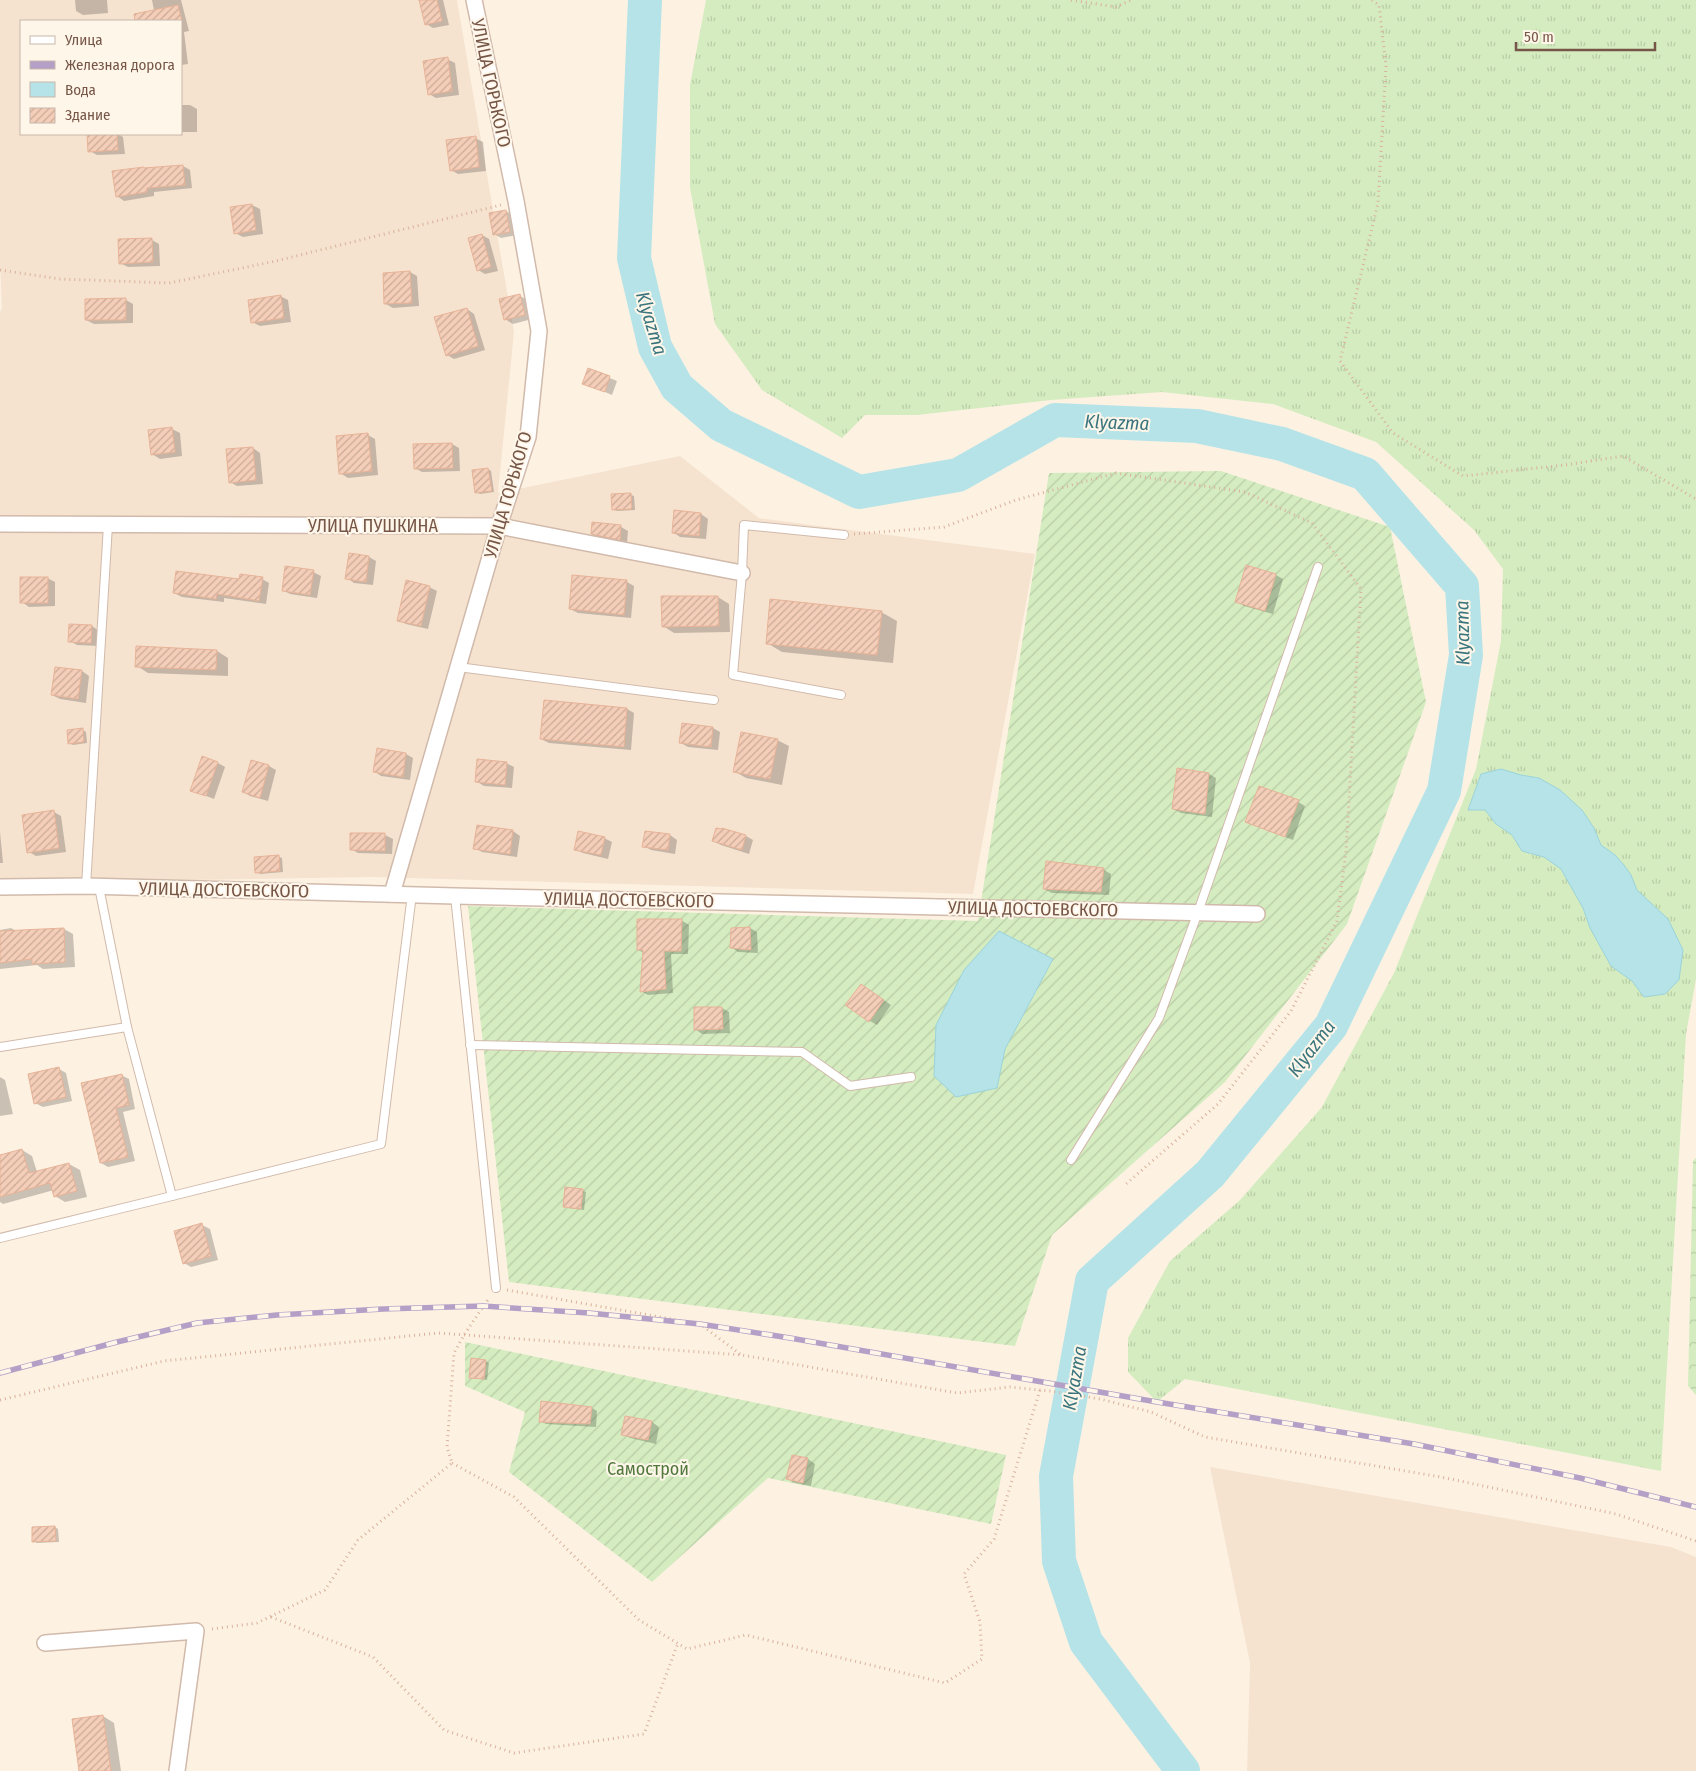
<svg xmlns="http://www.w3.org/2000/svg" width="1696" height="1771" font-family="'Fira Sans Condensed',sans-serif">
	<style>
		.residential { fill: #f5e3d0; fill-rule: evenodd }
		.grass { fill: url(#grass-tufts) }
		.forest { fill: url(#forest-crowns) }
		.garden { fill: url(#garden-furrows) }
		.water { fill: #b6e3e8; stroke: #9bd3da }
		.shadow { fill: #0003 }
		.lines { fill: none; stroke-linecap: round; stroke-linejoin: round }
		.river { stroke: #b6e3e8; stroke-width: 34 }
		.building { fill: url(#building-hatch); stroke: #e8b398 }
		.service-casing { stroke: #d1baab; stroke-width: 10 }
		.minor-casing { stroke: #d1baab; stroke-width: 18 }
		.path { stroke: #d9b19c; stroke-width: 3; stroke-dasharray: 1 4; stroke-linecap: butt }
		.service { stroke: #fff; stroke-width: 8 }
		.minor { stroke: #fff; stroke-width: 15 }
		.rail-casing { stroke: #b4a0c7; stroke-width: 5.5 }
		.rail { stroke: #fff6ea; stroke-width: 4; stroke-dasharray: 11; stroke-linecap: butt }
		.labels { text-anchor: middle; stroke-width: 4; stroke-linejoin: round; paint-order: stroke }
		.street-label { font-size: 18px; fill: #765647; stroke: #fff6ea }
		.park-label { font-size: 18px; fill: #50773c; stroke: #fff6ea }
		.water-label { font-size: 19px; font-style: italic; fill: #3a757d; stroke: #fff6ea }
	</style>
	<defs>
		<pattern id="grass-tufts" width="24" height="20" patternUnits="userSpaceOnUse" patternTransform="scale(1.25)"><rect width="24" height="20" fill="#d4ecc0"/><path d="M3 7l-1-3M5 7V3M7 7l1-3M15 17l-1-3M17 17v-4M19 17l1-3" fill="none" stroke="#b9cca6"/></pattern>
		<pattern id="forest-crowns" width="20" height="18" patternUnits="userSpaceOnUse" patternTransform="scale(1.25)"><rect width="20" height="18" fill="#d4ecc0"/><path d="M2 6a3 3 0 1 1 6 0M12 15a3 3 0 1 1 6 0" fill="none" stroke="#b9cca6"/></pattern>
		<pattern id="garden-furrows" width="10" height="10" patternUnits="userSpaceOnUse" patternTransform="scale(1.25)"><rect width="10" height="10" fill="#d4ecc0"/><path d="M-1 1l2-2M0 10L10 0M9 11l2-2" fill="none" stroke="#b9cca6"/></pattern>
		<pattern id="building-hatch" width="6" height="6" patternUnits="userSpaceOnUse" patternTransform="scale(1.25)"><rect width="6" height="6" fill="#f4ceb8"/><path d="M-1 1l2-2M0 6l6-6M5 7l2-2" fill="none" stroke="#caaa97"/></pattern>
	</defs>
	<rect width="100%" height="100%" fill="#fdf2e2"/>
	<g class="residential">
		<path d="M0 0H457L514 332 498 493 680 456 759 518 1035 554 973 894 373 877 0 883V312L2 308 0 264ZM21 21H181V134H21Z"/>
		<path d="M1210 1467 1671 1547 1696 1557V1771H1247L1250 1663Z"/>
	</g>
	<path class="grass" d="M706 0H1696V979L1686 1034 1661 1471 1185 1379 1157 1402 1128 1372V1338L1170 1261 1240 1200 1322 1107 1394 973 1476 769 1501 641 1503 569 1474 530 1376 442 1273 404 1162 392 1051 400 917 415H865L842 438 762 390 715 324 690 188V85Z"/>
	<path class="forest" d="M1696 1158V1395L1688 1386 1693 1161Z"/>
	<g class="garden">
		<path d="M1221 471 1390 527 1426 702 1347 924 1225 1082 1052 1235 1015 1346 509 1282 468 906 978 921 1049 473Z"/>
		<path d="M465 1342 1006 1455 991 1524 768 1478 652 1582 509 1472 525 1412 465 1386Z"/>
	</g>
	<g class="water">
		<path d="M1501 769 1521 775 1539 778 1560 790 1582 810 1594 828 1601 845 1615 855 1624 865 1631 875 1637 890 1668 919 1683 950 1679 980 1665 994 1644 997 1632 981 1611 966 1590 928 1583 908 1561 869 1544 857 1522 851 1512 835 1496 824 1485 810H1468L1481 774Z"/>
		<path d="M999 931 1053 959 1005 1049 997 1088 956 1097 934 1076 936 1025 964 970Z"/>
	</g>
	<g class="shadow">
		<path d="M75 0H107L108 13 83 15 76 11Z"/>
		<path d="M152 0H181L189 31 184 32 188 64 181 65V21H156Z"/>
		<path d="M421 0H443L449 25 433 28 426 24Z"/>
		<path d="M447 59 455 63 459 95 436 98 429 94Z"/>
		<path d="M181 105H190L197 109V132H181Z"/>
		<path d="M89 134H118L123 137 125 154 97 155 90 151Z"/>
		<path d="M475 138 483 142 486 171 458 174 451 170Z"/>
		<path d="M183 166 190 170 192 188 154 192V196L124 201 117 196 146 169Z"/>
		<path d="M252 205 260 209 263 234 243 237 235 233Z"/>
		<path d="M506 211 514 216 517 235 501 238 494 234Z"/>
		<path d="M482 235 489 239 498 271 485 274 478 270Z"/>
		<path d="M152 240 159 244 160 266 128 267 120 263Z"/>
		<path d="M410 272 417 276 419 306 393 308 386 304Z"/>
		<path d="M280 296 288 300 291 322 260 326 252 322Z"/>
		<path d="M520 296 527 300 532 319 513 324 505 319Z"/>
		<path d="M126 300 133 304V323L94 324 86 320Z"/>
		<path d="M467 309 474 314 485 350 454 359 447 355Z"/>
		<path d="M588 369 617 381 612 395 584 383Z"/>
		<path d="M172 429 180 433 182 456 160 459 152 454Z"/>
		<path d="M368 435 375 439 378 475 348 478 340 473Z"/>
		<path d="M452 444 459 448 460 471 422 472 415 468Z"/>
		<path d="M253 448 260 453 263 484 237 486 230 482Z"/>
		<path d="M488 469 491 471 494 492 480 494 476 492 473 471Z"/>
		<path d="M613 495H631L634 496 635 510 617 511 613 509Z"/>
		<path d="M701 514 708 519 706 539 680 537 673 532Z"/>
		<path d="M621 527 628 531 627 543 599 538 592 534Z"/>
		<path d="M369 557 376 561 373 585 354 583 347 578Z"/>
		<path d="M313 572 321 576 317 598 290 594 283 590Z"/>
		<path d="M1276 575 1283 579 1273 614 1244 606 1237 601Z"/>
		<path d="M573 576 627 582 634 586 631 618 578 613 570 609Z"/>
		<path d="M47 578 55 582V606L29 607 22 602Z"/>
		<path d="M262 579 269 583 266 604 224 598V602L182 597 174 593 240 580Z"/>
		<path d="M429 587 437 591 428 629 406 624 398 620Z"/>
		<path d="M718 597 729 604 730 632 674 633 663 626Z"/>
		<path d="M881 612 897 621 893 663 782 652 767 643Z"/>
		<path d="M92 626 99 631 98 646 77 645 70 641Z"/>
		<path d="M138 648 217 651 228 658V676L148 673 137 666Z"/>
		<path d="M56 668 82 671 89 676 86 703 60 699 52 695Z"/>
		<path d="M627 709 634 713 631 750 549 743 541 739Z"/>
		<path d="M713 728 720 732 718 750 688 747 681 743Z"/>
		<path d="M83 730 86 732 87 743 73 745 69 743Z"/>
		<path d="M777 740 789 746 782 785 746 778 734 771Z"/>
		<path d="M378 750 406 754 413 758 410 780 381 776 374 771Z"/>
		<path d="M252 761 269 766 276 770 268 801 250 796 243 792Z"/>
		<path d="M218 763 225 767 214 799 191 790Z"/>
		<path d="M506 763 514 767 512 788 484 786 476 781Z"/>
		<path d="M1209 774 1216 778 1212 817 1181 813 1173 809Z"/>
		<path d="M1298 802 1305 806 1293 840 1247 822Z"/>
		<path d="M54 812 61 816 66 852 36 856 29 852Z"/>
		<path d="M513 831 520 836 517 857 482 852 475 848Z"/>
		<path d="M0 832 3 863H0Z"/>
		<path d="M351 834 385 835 393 839 392 854 358 853 351 849Z"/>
		<path d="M670 835 677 840 675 854 651 850 644 846Z"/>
		<path d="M746 836 753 840 749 854 721 845 713 841Z"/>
		<path d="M604 838 612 842 608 859 583 853 575 849Z"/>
		<path d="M279 857 282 858 283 872 260 874 257 872Z"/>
		<path d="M1047 862 1104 870 1111 874 1109 895 1052 893 1044 889Z"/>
		<path d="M681 920 689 925 688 954H671L673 993 648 995 641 991 644 953 638 950Z"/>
		<path d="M11 928 16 931 64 929 73 934 75 967 43 969 37 965 0 969V930Z"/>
		<path d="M750 928 757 932 758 953 738 952 731 947Z"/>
		<path d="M868 989 891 1005 877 1025 870 1021Z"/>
		<path d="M722 1008 729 1012 730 1033 702 1034 695 1029Z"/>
		<path d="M59 1069 66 1073 72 1101 43 1107 35 1103Z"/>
		<path d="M121 1075 129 1079 135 1109 123 1112 135 1161 108 1167 101 1163Z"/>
		<path d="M0 1077 5 1080 13 1114 0 1116Z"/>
		<path d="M22 1150 32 1156 37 1172 69 1164 80 1170 87 1197 65 1202 55 1196 54 1190 3 1204 0 1202V1156Z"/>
		<path d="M566 1189 583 1191 586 1192 584 1210 568 1208 564 1206Z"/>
		<path d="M202 1225 210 1229 218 1260 191 1267 184 1263Z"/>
		<path d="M485 1361 489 1363 487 1380 470 1377Z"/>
		<path d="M592 1408 597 1411 596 1427 546 1424 541 1421Z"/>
		<path d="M626 1417 652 1422 659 1427 656 1444 630 1438 623 1434Z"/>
		<path d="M793 1456 808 1459 815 1464 811 1486 795 1483 788 1479Z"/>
		<path d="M55 1527 58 1529 59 1542 37 1543 34 1541 33 1528Z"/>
		<path d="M103 1716 114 1723 121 1771H80Z"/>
	</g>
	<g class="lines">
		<path class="river" d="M645 0 634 258 655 347 677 387 721 425 859 492 958 475 1055 420 1197 426 1282 444 1365 474 1462 586 1466 655 1444 791 1331 1026 1210 1174 1092 1281 1056 1476 1059 1561 1086 1642 1183 1771"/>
	</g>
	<g class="building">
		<path d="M419 0H437L442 21 425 25Z"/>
		<path d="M178 5 182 21H135L134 14Z"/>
		<path d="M448 57 452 91 428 95 423 61Z"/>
		<path d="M87 134H117L118 150 88 152Z"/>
		<path d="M476 136 479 167 450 171 446 140Z"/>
		<path d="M183 165 185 185 147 188V192L116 197 112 171 144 167V168Z"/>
		<path d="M252 204 256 230 234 234 230 207Z"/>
		<path d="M506 210 510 232 493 235 489 213Z"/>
		<path d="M482 234 491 267 477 271 468 238Z"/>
		<path d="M152 238 153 262 119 264 118 239Z"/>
		<path d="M410 271 412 303 384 304 383 273Z"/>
		<path d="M520 294 525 315 504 320 499 299Z"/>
		<path d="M281 295 284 318 251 323 248 300Z"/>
		<path d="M126 298V320H85V299Z"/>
		<path d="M467 308 478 346 446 356 434 317Z"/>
		<path d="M588 368 610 376 605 392 582 384Z"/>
		<path d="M172 427 175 452 151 455 148 430Z"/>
		<path d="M368 433 372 471 339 474 336 436Z"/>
		<path d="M452 443 453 468 414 469 413 444Z"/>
		<path d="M253 447 256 480 229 483 226 449Z"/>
		<path d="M488 468 492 491 475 493 472 470Z"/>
		<path d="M631 493 632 509 612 510 611 494Z"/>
		<path d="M674 510 701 513 699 536 672 533Z"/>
		<path d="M592 522 621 525 620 540 591 534Z"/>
		<path d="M349 553 369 556 366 582 345 579Z"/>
		<path d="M1246 565 1276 574 1265 611 1235 602Z"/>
		<path d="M285 566 314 570 310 595 282 591Z"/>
		<path d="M176 571 239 579 240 574 263 577 259 601 217 594 216 599 173 593Z"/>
		<path d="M572 575 627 580 624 615 569 609Z"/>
		<rect x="20" y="577" width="28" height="26"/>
		<path d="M406 580 430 586 421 626 397 621Z"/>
		<path d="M661 596H718L719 626 662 627Z"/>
		<path d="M770 599 882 611 877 655 766 644Z"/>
		<path d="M69 624 92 625 91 643 68 642Z"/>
		<path d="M136 646 217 650 216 670 135 667Z"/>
		<path d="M55 667 82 670 78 699 51 695Z"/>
		<path d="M544 700 627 708 624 747 540 739Z"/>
		<path d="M682 723 713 727 711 747 679 743Z"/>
		<path d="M83 728 84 742 68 744 67 730Z"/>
		<path d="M741 732 778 739 770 779 733 772Z"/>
		<path d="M377 748 406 753 403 777 373 772Z"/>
		<path d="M202 756 218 762 206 796 190 791Z"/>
		<path d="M477 759 507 762 505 785 475 782Z"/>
		<path d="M251 760 269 765 260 798 242 792Z"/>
		<path d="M1177 768 1209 773 1205 814 1172 809Z"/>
		<path d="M1259 786 1299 800 1285 837 1245 822Z"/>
		<path d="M54 810 59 848 27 853 22 815Z"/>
		<path d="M477 825 513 830 510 854 473 849Z"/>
		<path d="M716 828 722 829V828L746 835 742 850 712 841Z"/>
		<path d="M578 831 605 837 601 855 574 850Z"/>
		<path d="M645 831 670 834 668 850 642 847Z"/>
		<path d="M350 833H385V851L350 850Z"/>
		<path d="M279 855 280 871 255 873 254 857Z"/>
		<path d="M1046 861 1104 868 1101 892 1043 889Z"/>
		<path d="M637 919H682L681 951H664L666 989 640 992 643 950H637Z"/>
		<path d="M750 927 751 950 730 948 731 928Z"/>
		<path d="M64 928 65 962 32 964V959L0 963V931Z"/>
		<path d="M861 984 884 1000 869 1022 845 1005Z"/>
		<path d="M694 1007H722L723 1029 694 1030Z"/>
		<path d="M59 1067 66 1097 34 1104 28 1074Z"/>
		<path d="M122 1074 129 1105 116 1108 128 1157 100 1163 81 1083Z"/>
		<path d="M22 1149 29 1173 69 1163 77 1191 54 1197 50 1183 0 1197V1155Z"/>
		<path d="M565 1187 583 1189 581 1209 563 1207Z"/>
		<path d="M202 1223 211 1256 183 1264 174 1231Z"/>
		<path d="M471 1358 486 1360 484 1379 469 1378Z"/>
		<path d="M541 1401 592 1407 590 1424 539 1422Z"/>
		<path d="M625 1416 652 1421 648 1440 621 1435Z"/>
		<path d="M792 1455 808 1458 803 1483 786 1479Z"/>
		<path d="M55 1526 56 1541 32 1542V1527Z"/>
		<path d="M103 1715 111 1771H79L72 1719Z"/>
	</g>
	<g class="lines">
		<defs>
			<g id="service">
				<path d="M458 667 714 700"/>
				<path d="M841 695 733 675 742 573 744 525 844 535"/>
				<path d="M86 886 108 525"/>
				<path d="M455 896 496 1288"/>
				<path d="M470 1045 802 1052 850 1086 911 1077"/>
				<path d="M0 1047 127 1027"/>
				<path d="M1071 1160 1159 1018 1198 912 1318 567"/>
				<path d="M172 1196 381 1144 412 894"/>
				<path d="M0 1238 172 1196 127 1027 99 887"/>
			</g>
			<g id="minor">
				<path d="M0 524 499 526 742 573"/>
				<path d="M0 887 86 886 455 896 1257 914"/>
				<path d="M392 894 499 526 528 437 539 331 516 201 474 0"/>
				<path d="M45 1643 196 1631 177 1771"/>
			</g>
		</defs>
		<use href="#service" class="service-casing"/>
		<use href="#minor" class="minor-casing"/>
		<g class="path">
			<path d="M1071 0 1116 7 1131 0"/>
			<path d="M1372 0 1379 5 1386 66 1378 203 1340 361 1393 433 1463 476 1565 465 1623 456 1696 499"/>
			<path d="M0 270 60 279 169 283 276 261 501 205"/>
			<path d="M854 534 944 527 1016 500 1116 473 1245 492 1312 523 1361 589 1346 852 1337 921 1291 1011 1218 1104 1126 1184"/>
			<path d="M507 1290 700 1324 740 1354"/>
			<path d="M0 1400 164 1361 438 1333 742 1355 957 1393 1010 1387 1050 1391 1100 1399 1151 1412 1205 1437 1441 1477 1616 1514 1696 1541"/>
			<path d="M452 1463 514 1497 639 1620 687 1649 746 1635 945 1683 982 1659 980 1622 964 1574 994 1539 1040 1390"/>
			<path d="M271 1617 373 1657 444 1730 514 1753 644 1734 678 1643"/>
			<path d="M212 1629 257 1623 325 1590 358 1540 452 1463 447 1447 454 1353 464 1335 489 1298"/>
		</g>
		<use href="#service" class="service"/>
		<use href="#minor" class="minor"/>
		<defs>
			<path id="rail" d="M0 1373 117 1342 197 1323 277 1315 383 1309 483 1306 589 1313 700 1324 790 1338 1157 1402 1414 1444 1580 1478 1696 1507"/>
		</defs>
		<use href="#rail" class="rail-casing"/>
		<use href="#rail" class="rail"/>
	</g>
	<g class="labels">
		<g class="street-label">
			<text transform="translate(491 83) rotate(78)" y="6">УЛИЦА ГОРЬКОГО</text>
			<text transform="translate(508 495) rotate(-74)" y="6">УЛИЦА ГОРЬКОГО</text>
			<text x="373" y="532">УЛИЦА ПУШКИНА</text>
			<text transform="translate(224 890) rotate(1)" y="6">УЛИЦА ДОСТОЕВСКОГО</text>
			<text transform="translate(629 900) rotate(1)" y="6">УЛИЦА ДОСТОЕВСКОГО</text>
			<text transform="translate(1033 909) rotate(1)" y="6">УЛИЦА ДОСТОЕВСКОГО</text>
		</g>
		<g class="park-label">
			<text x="648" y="1475">Самострой</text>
		</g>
		<g class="water-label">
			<text transform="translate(652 323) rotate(73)" y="7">Klyazma</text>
			<text transform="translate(1117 422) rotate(2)" y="7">Klyazma</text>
			<text transform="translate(1462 633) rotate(-91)" y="7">Klyazma</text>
			<text transform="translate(1311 1048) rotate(-53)" y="7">Klyazma</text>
			<text transform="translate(1074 1378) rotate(-80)" y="7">Klyazma</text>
		</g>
	</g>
	<rect x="20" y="20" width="162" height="115" fill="#fff6ea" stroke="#c8b6a9"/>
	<rect x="30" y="36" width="25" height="8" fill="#ffffff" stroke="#c8b6a9"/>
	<text x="65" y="45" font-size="15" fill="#765647">Улица</text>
	<rect x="30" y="61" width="25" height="8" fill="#b4a0c7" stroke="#c8b6a9"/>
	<text x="65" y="70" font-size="15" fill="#765647">Железная дорога</text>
	<rect x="30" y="82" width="25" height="15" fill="#b6e3e8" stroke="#c8b6a9"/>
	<text x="65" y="95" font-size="15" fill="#765647">Вода</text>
	<rect x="30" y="108" width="25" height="15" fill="url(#building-hatch)" stroke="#c8b6a9"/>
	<text x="65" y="120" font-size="15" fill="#765647">Здание</text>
	<path d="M1516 42v8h139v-8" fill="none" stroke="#765647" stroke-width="2.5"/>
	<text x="1524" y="42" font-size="15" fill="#765647" stroke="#fff6ea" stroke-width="4" paint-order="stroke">50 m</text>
</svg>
